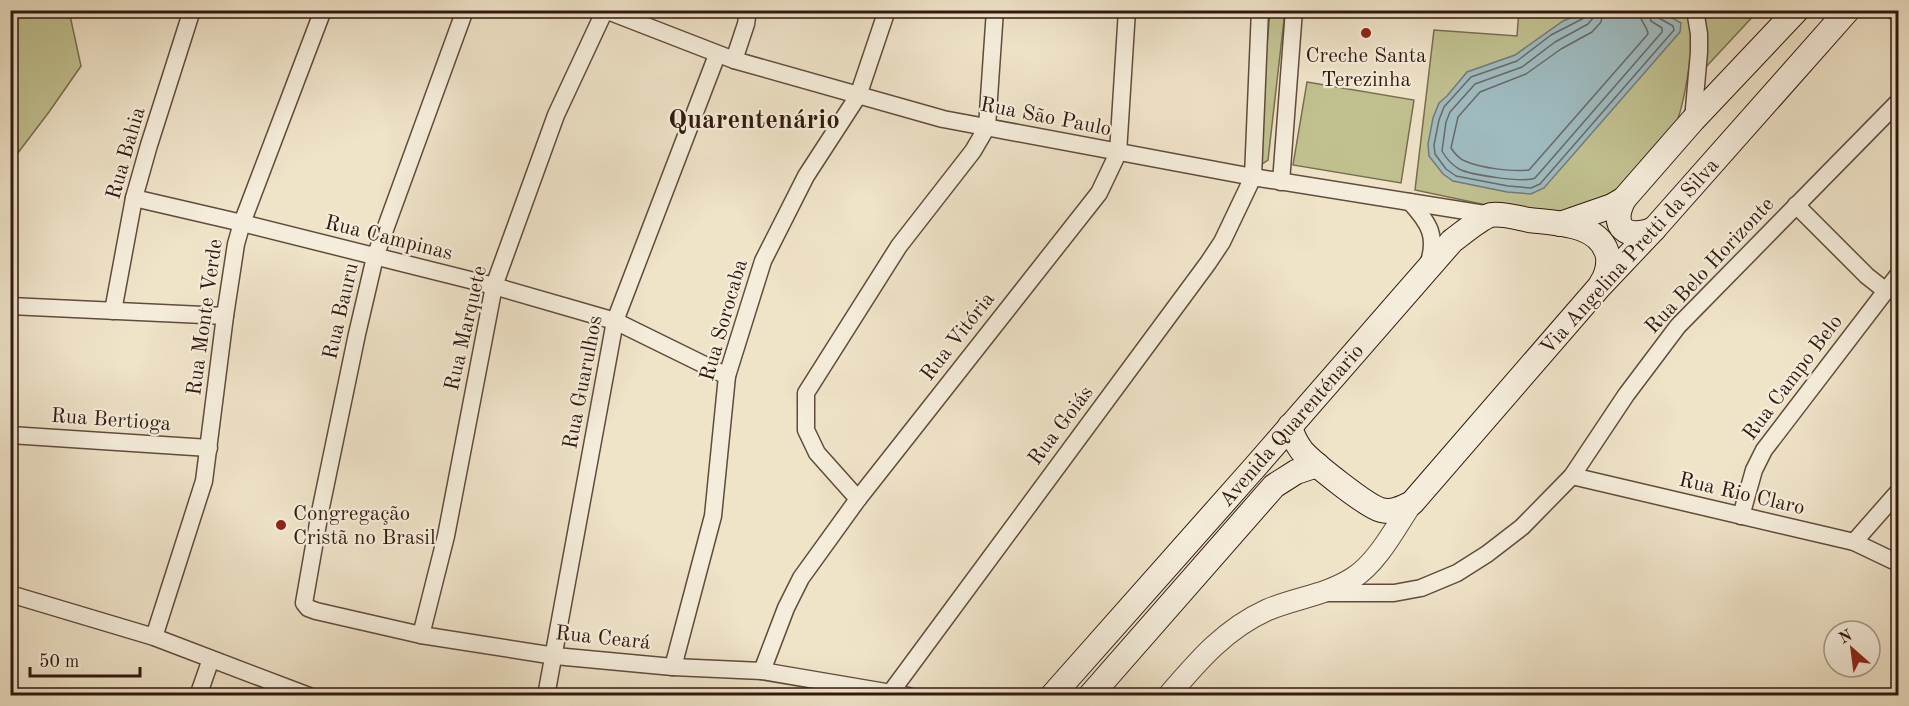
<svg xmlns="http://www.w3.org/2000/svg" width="1909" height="706" font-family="'Old Standard TT',serif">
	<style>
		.green { fill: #c1c190; stroke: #796d4f; stroke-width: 1.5 }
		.water { fill: #9fbbc0; stroke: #737a79; stroke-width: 1.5 }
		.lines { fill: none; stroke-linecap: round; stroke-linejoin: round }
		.shore { stroke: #686a67; stroke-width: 1.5 }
		.minor-casing { stroke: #604c3c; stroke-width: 19 }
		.tertiary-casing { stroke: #604c3c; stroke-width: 23 }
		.secondary-casing { stroke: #31190e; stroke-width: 26 }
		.minor { stroke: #f5eddb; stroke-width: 16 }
		.tertiary { stroke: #f5eddb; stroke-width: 21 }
		.secondary { stroke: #f5eddb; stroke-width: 24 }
		.poi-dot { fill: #8f2418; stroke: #f5eddb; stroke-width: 2 }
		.labels { text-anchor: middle; stroke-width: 4.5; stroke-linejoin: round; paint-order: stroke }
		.poi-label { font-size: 21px; fill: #31190e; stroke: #f5eddb }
		.street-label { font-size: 21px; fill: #31190e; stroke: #f5eddb }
		.district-label { font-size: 27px; font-weight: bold; fill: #31190e; stroke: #f5eddb }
	</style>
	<rect width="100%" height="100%" fill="#efe3c8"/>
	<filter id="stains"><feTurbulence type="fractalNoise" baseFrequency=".00333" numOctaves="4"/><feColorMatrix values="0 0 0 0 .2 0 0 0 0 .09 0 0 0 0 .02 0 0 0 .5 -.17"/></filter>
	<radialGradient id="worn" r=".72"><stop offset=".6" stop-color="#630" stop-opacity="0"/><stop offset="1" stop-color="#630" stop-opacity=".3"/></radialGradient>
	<g class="green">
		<path d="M11 10 69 11 81 66 49 112 11 162Z"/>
		<path d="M1519 10 1683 11C1686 14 1690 18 1691 23 1696 39 1683 110 1675 126L1619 190 1569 211 1550 213 1505 209 1415 190 1434 30 1517 36Z"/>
		<path d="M1704 10 1758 11 1705 68 1703 12Z"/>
		<path d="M1270 11H1285L1268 160 1262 164 1257 160Z"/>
		<path d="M1307 82 1414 100 1401 183 1293 165Z"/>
	</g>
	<path class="water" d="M1654 11 1667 15 1681 23 1680 32 1544 188 1531 194 1507 192 1453 181 1443 174 1429 156 1428 144 1433 118 1439 103 1447 96 1467 72 1515 55 1563 21 1589 10Z"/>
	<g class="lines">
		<g class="shore">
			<path d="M1586 10 1584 18 1551 35 1517 61 1471 77 1444 107 1439 120 1434 145 1435 154 1446 169 1456 176 1508 186 1531 188 1540 184 1674 30 1673 26 1657 17 1656 10"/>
			<path d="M1594 10 1593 18 1588 24 1555 42 1522 67 1475 84 1450 112 1446 122 1442 151C1446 158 1452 165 1459 169 1471 175 1523 183 1535 178L1662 32V28L1651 21 1648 10"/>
			<path d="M1603 10 1601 22 1592 32 1561 49 1526 74 1480 92 1458 117 1451 148C1455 154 1459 159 1465 161 1480 168 1513 172 1529 170L1648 34C1648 27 1639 21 1639 10"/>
		</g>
		<defs>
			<g id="minor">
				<path d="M465 10 375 257 357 334 320 512 304 603 308 608 316 611 421 635 555 656 673 667 762 671 909 696"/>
				<path d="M605 10 734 60 943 119 1253 177 1491 215"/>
				<path d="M1892 10 1898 12"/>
				<path d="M734 60 746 24 748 10"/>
				<path d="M1693 120 1699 52V34L1695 10"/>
				<path d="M1281 182 1294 10"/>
				<path d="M134 198 242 223 494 286 615 321 727 376"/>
				<path d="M1410 202C1429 223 1438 236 1428 265"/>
				<path d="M1796 205 1867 276 1886 291"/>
				<path d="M10 306 225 316"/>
				<path d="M113 311 134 198 149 145 192 10"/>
				<path d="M10 435 209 448"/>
				<path d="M1572 476 1854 542 1898 563"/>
				<path d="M858 499 817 453 806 430V393L899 246 973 151 987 127 995 10"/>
				<path d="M1741 516 1754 470 1764 450 1898 275"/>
				<path d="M1854 542 1898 492"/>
				<path d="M1325 593H1394L1421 588 1457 573 1487 554 1522 527 1572 476 1626 395 1678 326 1898 102"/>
				<path d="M10 594 154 637 309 696"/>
				<path d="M421 635 446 536 494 286 556 115 605 10"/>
				<path d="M154 637 204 481 225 316 236 244 242 223 323 10"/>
				<path d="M673 667 713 516 727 376 763 261 806 176 858 96 887 10"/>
				<path d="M762 671 786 608 801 578 858 499 1099 193 1118 153 1127 10"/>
				<path d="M891 692 1208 263 1222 242 1253 177 1260 10"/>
				<path d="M198 696 211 659"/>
				<path d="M546 696 615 321 717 55"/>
			</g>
			<path id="tertiary" d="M1168 696C1198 661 1225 629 1267 610 1295 598 1327 595 1353 578 1378 562 1395 528 1412 503"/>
			<g id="secondary">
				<path d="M1624 199C1609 227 1627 241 1654 229"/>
				<path d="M1560 224 1612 206 1624 199 1693 120 1797 10"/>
				<path d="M1290 426C1292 435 1296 443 1302 451 1313 463 1366 506 1381 510 1392 513 1402 508 1412 503L1600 286 1654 229 1848 10"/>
				<path d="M1052 696 1255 467 1452 241C1462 234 1480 218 1491 215 1502 213 1518 218 1529 220 1555 223 1602 223 1608 257 1609 267 1607 275 1601 284"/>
				<path d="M1090 696 1274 486 1296 472 1317 465"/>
			</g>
		</defs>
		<use href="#minor" class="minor-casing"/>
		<use href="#tertiary" class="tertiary-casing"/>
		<use href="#secondary" class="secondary-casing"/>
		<use href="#minor" class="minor"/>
		<use href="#tertiary" class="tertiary"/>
		<use href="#secondary" class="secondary"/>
	</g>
	<g class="poi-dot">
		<circle cx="1366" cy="33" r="6"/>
		<circle cx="281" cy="525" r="6"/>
	</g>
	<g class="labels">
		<g class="poi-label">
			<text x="1366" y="62">Creche Santa<tspan x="1366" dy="24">Terezinha</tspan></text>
			<text x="293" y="520" text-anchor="start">Congregação<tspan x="293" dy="24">Cristã no Brasil</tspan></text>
		</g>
		<g class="street-label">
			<text transform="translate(1046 116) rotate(11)" y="7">Rua São Paulo</text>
			<text transform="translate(125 153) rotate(-74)" y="7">Rua Bahia</text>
			<text transform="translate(389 237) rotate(14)" y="7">Rua Campinas</text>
			<text transform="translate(1629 256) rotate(-48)" y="7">Via Angelina Pretti da Silva</text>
			<text transform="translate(1709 265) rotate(-47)" y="7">Rua Belo Horizonte</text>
			<text transform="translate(340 311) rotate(-77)" y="7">Rua Bauru</text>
			<text transform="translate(204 317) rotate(-82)" y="7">Rua Monte Verde</text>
			<text transform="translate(723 320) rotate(-74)" y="7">Rua Sorocaba</text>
			<text transform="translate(465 328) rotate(-77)" y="7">Rua Marquete</text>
			<text transform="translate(957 336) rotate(-52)" y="7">Rua Vitória</text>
			<text transform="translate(1792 377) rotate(-53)" y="7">Rua Campo Belo</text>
			<text transform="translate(582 382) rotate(-79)" y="7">Rua Guarulhos</text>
			<text transform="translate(111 419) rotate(4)" y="7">Rua Bertioga</text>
			<text transform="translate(1060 425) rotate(-53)" y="7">Rua Goiás</text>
			<text transform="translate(1291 425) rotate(-49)" y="7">Avenida Quarenténario</text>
			<text transform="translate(1742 493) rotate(13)" y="7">Rua Rio Claro</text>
			<text transform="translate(603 637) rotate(6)" y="7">Rua Ceará</text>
		</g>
		<g class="district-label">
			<text x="754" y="128">Quarentenário</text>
		</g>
	</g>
	<rect width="1909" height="706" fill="none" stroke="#efe3c8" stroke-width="36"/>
	<rect x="12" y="12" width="1885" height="682" fill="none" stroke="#31190e" stroke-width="3"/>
	<rect x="18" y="18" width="1873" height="670" fill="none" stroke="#31190e" stroke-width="1.5"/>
	<g transform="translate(1852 649) rotate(332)"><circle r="28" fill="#f5eddb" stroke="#a79889" stroke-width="1.5"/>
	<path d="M0-4.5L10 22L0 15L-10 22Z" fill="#8f2418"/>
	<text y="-9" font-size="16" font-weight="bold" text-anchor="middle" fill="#31190e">N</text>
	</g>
	<path d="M30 667v9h110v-9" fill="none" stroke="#31190e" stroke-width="3"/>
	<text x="39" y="667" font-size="18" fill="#31190e" stroke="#f5eddb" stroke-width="4.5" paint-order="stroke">50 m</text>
	<rect width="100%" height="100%" filter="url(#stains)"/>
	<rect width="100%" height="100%" fill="url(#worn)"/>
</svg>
